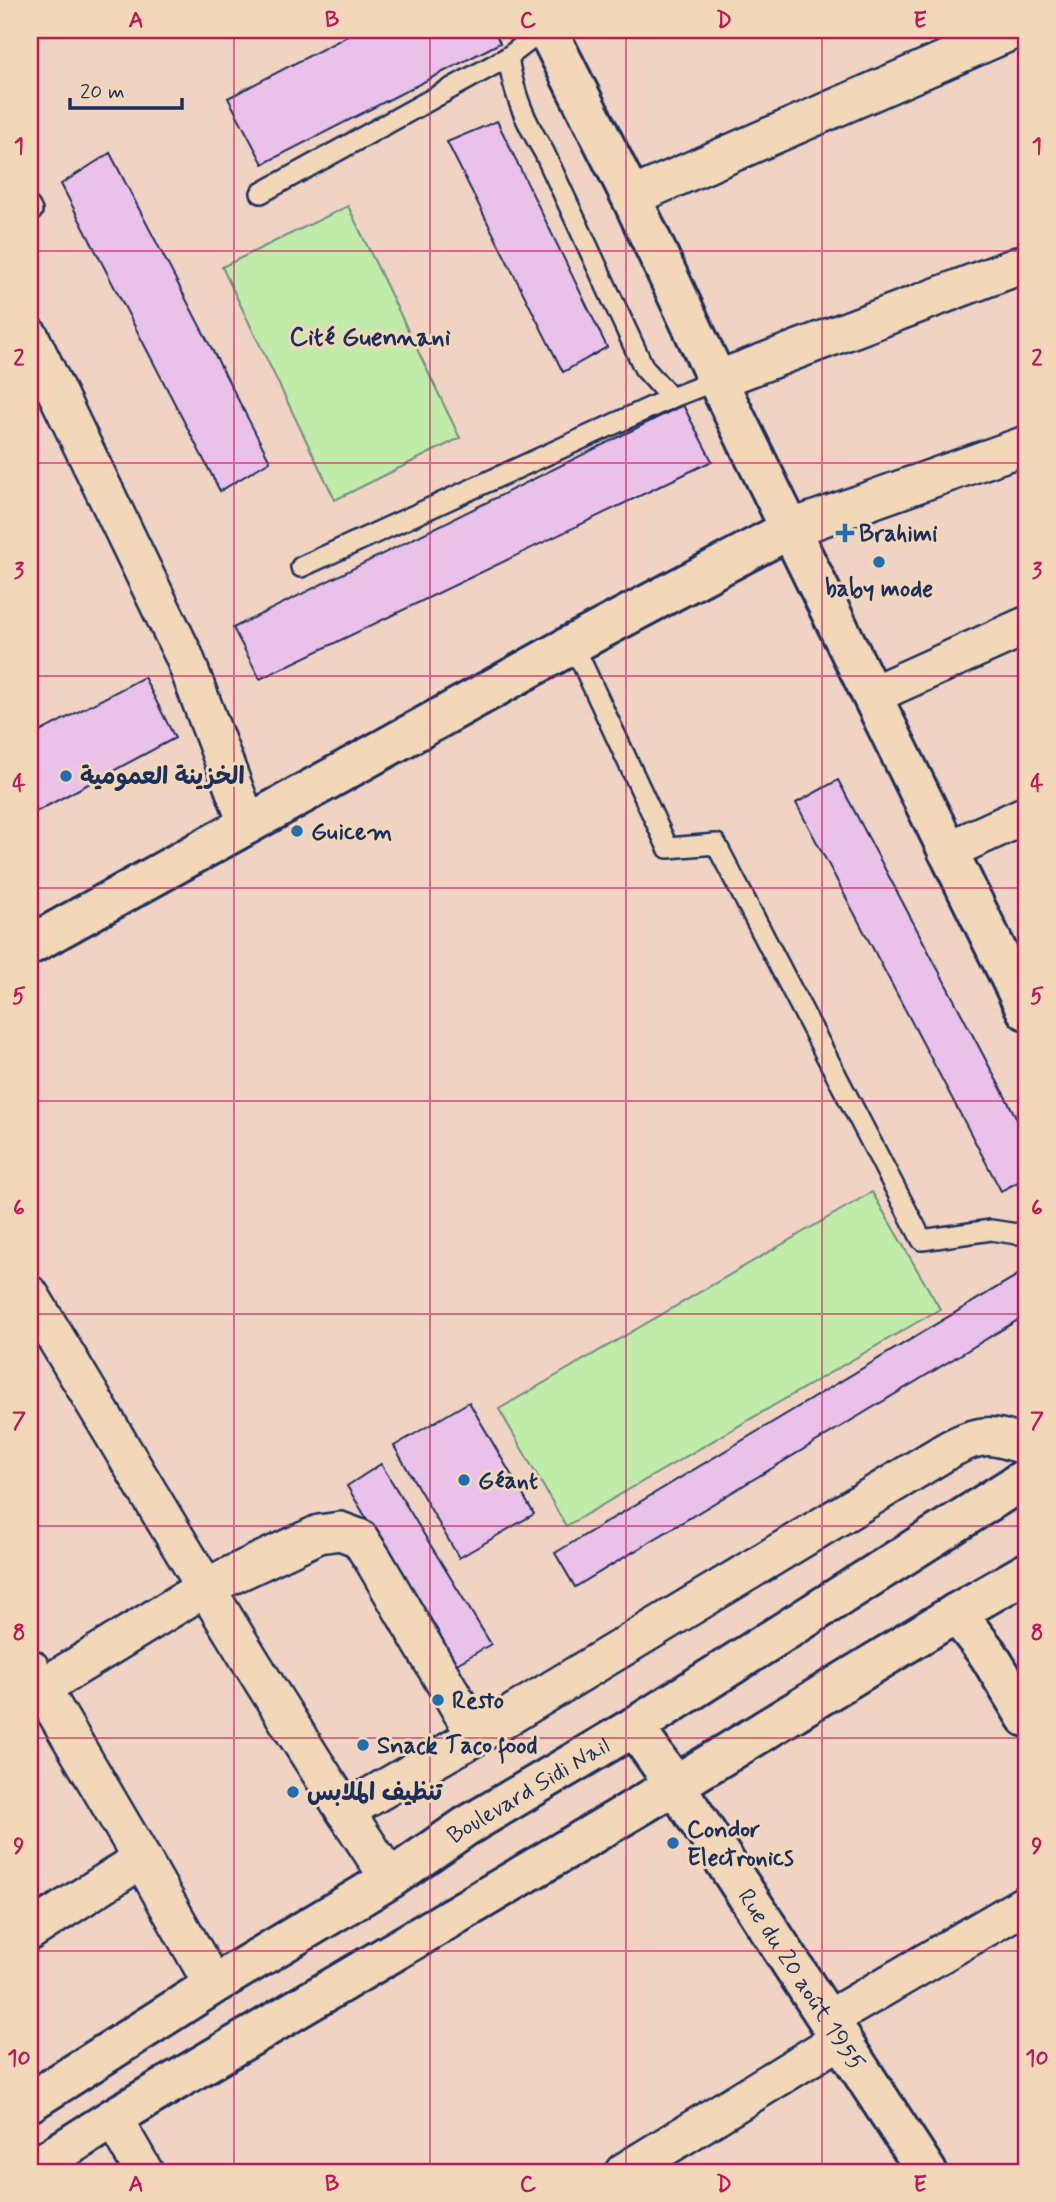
<svg xmlns="http://www.w3.org/2000/svg" width="1056" height="2202" font-family="Mynerve,'Playpen Sans Arabic',sans-serif">
	<style>
		.green { fill: #c0eba8; stroke: #6e8d83; stroke-width: 2 }
		.building { fill: #eac1e9; stroke: #1b2f5e; stroke-width: 2 }
		.lines { fill: none; stroke-linecap: round; stroke-linejoin: round }
		.service-casing { stroke: #1b2f5e; stroke-width: 24 }
		.minor-casing { stroke: #1b2f5e; stroke-width: 42 }
		.tertiary-casing { stroke: #1b2f5e; stroke-width: 44 }
		.secondary-casing { stroke: #1b2f5e; stroke-width: 44 }
		.service { stroke: #f2d8b9; stroke-width: 19 }
		.minor { stroke: #f2d8b9; stroke-width: 37 }
		.tertiary { stroke: #f2d8b9; stroke-width: 38 }
		.secondary { stroke: #f2d8b9; stroke-width: 38 }
		.grid { fill: none; stroke: #c2185b; stroke-width: 2; stroke-opacity: 0.55 }
		.poi-dot { fill: #1f6fb2; stroke: #f2d8b9; stroke-width: 2.5 }
		.labels { text-anchor: middle; stroke-width: 6; stroke-linejoin: round; paint-order: stroke }
		.poi-label { font-size: 24px; font-weight: bold; fill: #1b2f5e; stroke: #f2d8b9; text-anchor: start }
		.street-label { font-size: 24px; fill: #1b2f5e; stroke: #f2d8b9 }
		.neighbourhood-label { font-size: 26px; font-weight: bold; fill: #1b2f5e; stroke: #f2d8b9 }
		.neatline { fill: none; stroke: #c2185b; stroke-width: 2.5 }
		.grid-label { font-size: 23px; text-anchor: middle; font-weight: bold; fill: #c2185b }
	</style>
	<rect width="100%" height="100%" fill="#f0d3c3"/>
	<filter id="ink" filterUnits="userSpaceOnUse"><feTurbulence type="fractalNoise" baseFrequency=".0143" numOctaves="2"/><feDisplacementMap in="SourceGraphic" scale="14" xChannelSelector="R" yChannelSelector="G"/><feConvolveMatrix kernelMatrix="1 2 1 2 8 2 1 2 1" color-interpolation-filters="sRGB"/></filter>
	<g filter="url(#ink)">
		<g class="green">
			<path d="M348 206 460 438 335 500 222 267Z"/>
			<path d="M872 1192 940 1309 566 1526 499 1409Z"/>
		</g>
		<g class="building">
			<path d="M359 30H494L500 43 263 164 228 98Z"/>
			<path d="M497 121 607 347 563 372 447 142Z"/>
			<path d="M110 153 270 461 220 491 61 184Z"/>
			<path d="M683 405 712 461 260 679 233 628Z"/>
			<path d="M144 677 175 738 30 815V737Z"/>
			<path d="M838 780 1026 1136V1178L1001 1191 796 803Z"/>
			<path d="M1026 1270V1315L575 1587 555 1553Z"/>
			<path d="M469 1402 534 1514 459 1558 394 1446Z"/>
			<path d="M381 1464 491 1644 455 1665 347 1486Z"/>
		</g>
		<g class="lines">
			<defs>
				<g id="service">
					<path d="M543 30 508 57C514 95 524 119 544 152L644 368 671 398 717 380"/>
					<path d="M261 193 508 57"/>
					<path d="M30 207 32 211"/>
					<path d="M301 567 671 398"/>
					<path d="M573 644 668 848 716 844 922 1240 991 1230 1017 1234 1026 1230"/>
				</g>
				<g id="minor">
					<path d="M631 197 1014 30"/>
					<path d="M30 337 184 656 247 823"/>
					<path d="M717 380 1026 263"/>
					<path d="M790 529 1026 445"/>
					<path d="M872 695 1026 626"/>
					<path d="M947 851 1026 815"/>
					<path d="M30 1295C148 1491 263 1689 390 1879"/>
					<path d="M30 1668 142 1859 213 1985"/>
					<path d="M30 1695 206 1587 319 1534 340 1531 359 1538 374 1561 476 1736"/>
					<path d="M345 1811 476 1736 950 1449C982 1432 992 1434 1026 1446"/>
					<path d="M30 1931 142 1859"/>
					<path d="M829 2019 1026 1904"/>
					<path d="M113 2118 144 2172"/>
					<path d="M624 2172 842 2038"/>
				</g>
				<g id="tertiary">
					<path d="M547 30 631 197 717 380 1026 1010"/>
					<path d="M30 945 573 644 790 529"/>
					<path d="M956 1613 988 1654 1026 1717"/>
					<path id="s1" d="M634 1727 675 1785 927 2172"/>
				</g>
				<g id="secondary">
					<path id="s2" d="M30 2102 213 1985 390 1879 465 1827 634 1727 1026 1478"/>
					<path d="M30 2171 113 2118 675 1785 956 1613 1026 1573"/>
				</g>
			</defs>
			<use href="#service" class="service-casing"/>
			<use href="#minor" class="minor-casing"/>
			<use href="#tertiary" class="tertiary-casing"/>
			<use href="#secondary" class="secondary-casing"/>
			<use href="#service" class="service"/>
			<use href="#minor" class="minor"/>
			<use href="#tertiary" class="tertiary"/>
			<use href="#secondary" class="secondary"/>
		</g>
	</g>
	<path class="grid" d="M234 30V2172M430 30V2172M626 30V2172M822 30V2172M30 251H1026M30 463H1026M30 676H1026M30 888H1026M30 1101H1026M30 1314H1026M30 1526H1026M30 1738H1026M30 1951H1026"/>
	<g class="poi-dot">
		<path d="M841.5 522.5h7v7h7v7h-7v7h-7v-7h-7v-7h7z"/>
		<circle cx="879" cy="562" r="7"/>
		<circle cx="66" cy="776" r="7"/>
		<circle cx="297" cy="831" r="7"/>
		<circle cx="464" cy="1480" r="7"/>
		<circle cx="438" cy="1700" r="7"/>
		<circle cx="363" cy="1745" r="7"/>
		<circle cx="293" cy="1792" r="7"/>
		<circle cx="673" cy="1843" r="7"/>
	</g>
	<g class="labels">
		<g class="poi-label">
			<text x="859" y="541">Brahimi</text>
			<text x="879" y="596" text-anchor="middle">baby mode</text>
			<text x="80" y="784">الخزينة العمومية</text>
			<text x="311" y="839">Guicem</text>
			<text x="478" y="1488">Géant</text>
			<text x="452" y="1708">Resto</text>
			<text x="377" y="1753">Snack Taco food</text>
			<text x="307" y="1800">تنظيف الملابس</text>
			<text x="687" y="1837">Condor<tspan x="687" dy="28">Electronics</tspan></text>
		</g>
		<g class="street-label">
			<text dy="8" stroke="none"><textPath href="#s2" startOffset="588">Boulevard Sidi Nail</textPath></text>
			<text dy="8" stroke="none"><textPath href="#s1" startOffset="303">Rue du 20 août 1955</textPath></text>
		</g>
		<g class="neighbourhood-label">
			<text x="370" y="345">Cité Guennani</text>
		</g>
	</g>
	<rect width="1056" height="2202" fill="none" stroke="#f2d8b9" stroke-width="77"/>
	<path d="M70 98v10h112v-10" fill="none" stroke="#1b2f5e" stroke-width="3.5"/>
	<text x="80" y="98" font-size="21" fill="#1b2f5e" stroke="#f2d8b9" stroke-width="5" paint-order="stroke">20 m</text>
	<rect x="38" y="38" width="980" height="2126" class="neatline"/>
	<g class="grid-label">
		<text x="136" y="27">A</text>
		<text x="332" y="27">B</text>
		<text x="528" y="27">C</text>
		<text x="724" y="27">D</text>
		<text x="920" y="27">E</text>
		<text x="19" y="153">1</text>
		<text x="1037" y="153">1</text>
		<text x="19" y="365">2</text>
		<text x="1037" y="365">2</text>
		<text x="19" y="578">3</text>
		<text x="1037" y="578">3</text>
		<text x="19" y="790">4</text>
		<text x="1037" y="790">4</text>
		<text x="19" y="1003">5</text>
		<text x="1037" y="1003">5</text>
		<text x="19" y="1215">6</text>
		<text x="1037" y="1215">6</text>
		<text x="19" y="1428">7</text>
		<text x="1037" y="1428">7</text>
		<text x="19" y="1640">8</text>
		<text x="1037" y="1640">8</text>
		<text x="19" y="1853">9</text>
		<text x="1037" y="1853">9</text>
		<text x="19" y="2065">10</text>
		<text x="1037" y="2065">10</text>
		<text x="136" y="2191">A</text>
		<text x="332" y="2191">B</text>
		<text x="528" y="2191">C</text>
		<text x="724" y="2191">D</text>
		<text x="920" y="2191">E</text>
	</g>
</svg>
